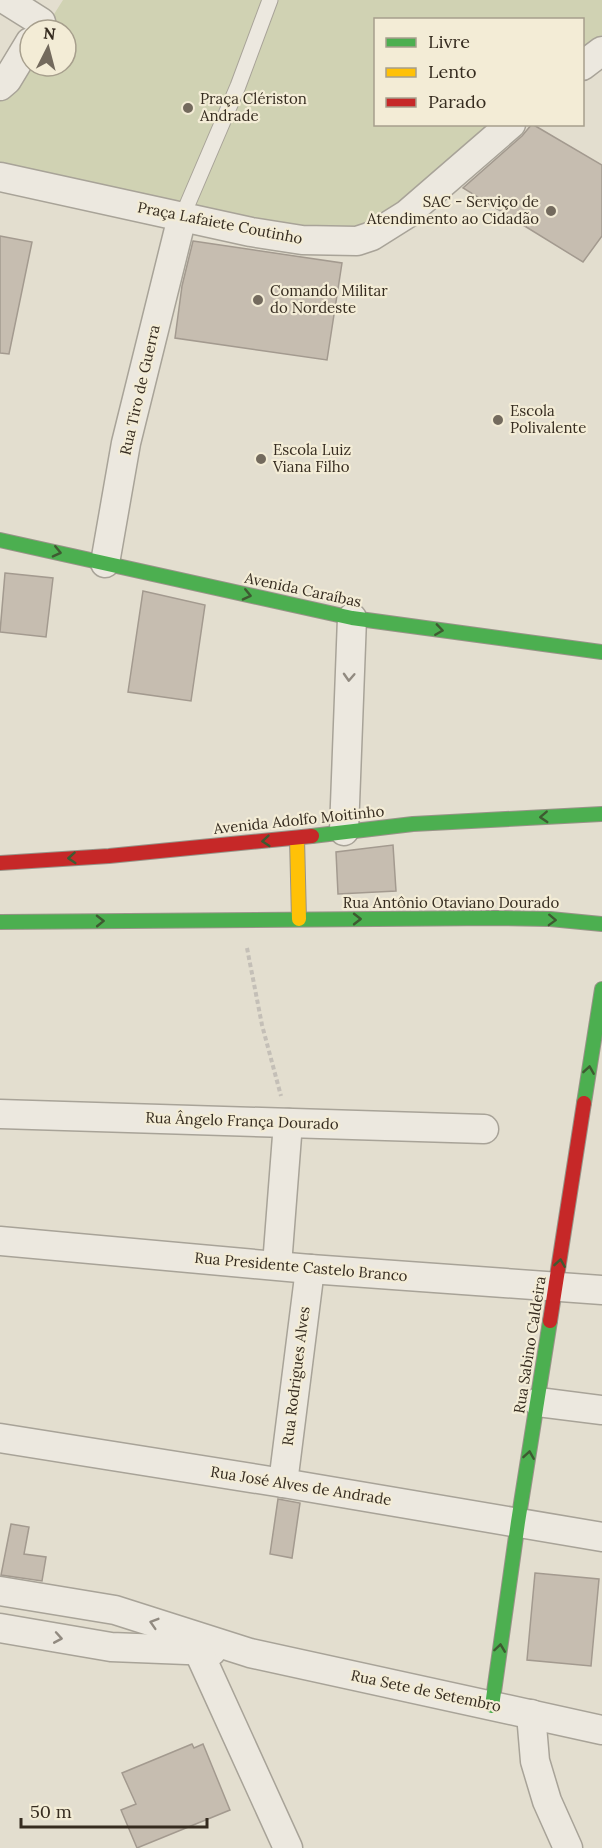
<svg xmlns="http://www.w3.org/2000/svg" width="602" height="1848" font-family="Lora,serif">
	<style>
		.green { fill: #d0d2b3 }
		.building { fill: #c6bdb0; stroke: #a39a8f; stroke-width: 1.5 }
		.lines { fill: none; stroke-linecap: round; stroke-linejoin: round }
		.lane-casing { stroke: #a8a398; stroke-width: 17 }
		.street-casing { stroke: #a8a398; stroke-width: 31 }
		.fast-casing { stroke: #989388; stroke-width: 16 }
		.slow-casing { stroke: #989388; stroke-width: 16 }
		.jam-casing { stroke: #989388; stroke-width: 16 }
		.path { stroke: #c4bfb7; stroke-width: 4; stroke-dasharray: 4.5 3; stroke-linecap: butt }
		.lane { stroke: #ece8df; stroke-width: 15 }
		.street { stroke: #ece8df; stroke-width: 28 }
		.fast { stroke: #4caf50; stroke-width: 14 }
		.slow { stroke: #ffc107; stroke-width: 14 }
		.jam { stroke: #c62828; stroke-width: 14 }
		.oneway { stroke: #3e5a31 }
		.oneway2 { stroke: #918a80 }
		.poi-dot { fill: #736a5d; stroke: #f3ecd6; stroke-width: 2 }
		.labels { text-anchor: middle; stroke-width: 4.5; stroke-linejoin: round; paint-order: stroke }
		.poi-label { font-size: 15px; fill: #362c20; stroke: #f3ecd6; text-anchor: start }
		.street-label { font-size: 15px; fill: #362c20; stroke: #f3ecd6 }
	</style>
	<rect width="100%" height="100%" fill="#e3decf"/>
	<path class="green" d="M63 0H602V35L583 51 582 20H376V124L495 125 359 239 0 176V92L30 66H66V30H44Z"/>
	<g class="building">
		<path d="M532 124 602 165V236L583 262 463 188 522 136Z"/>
		<path d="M0 236 32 242 9 354 0 353Z"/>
		<path d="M193 241 342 263 327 360 175 338 182 286Z"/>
		<path d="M5 573 53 578 46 637 0 632Z"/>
		<path d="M143 591 205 605 191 701 128 692Z"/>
		<path d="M393 845 396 891 338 894 336 852Z"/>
		<path d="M278 1499 300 1503 292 1558 270 1554Z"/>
		<path d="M11 1524 29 1527 24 1554 46 1557 42 1581 1 1575Z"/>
		<path d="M535 1573 599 1579 591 1666 527 1660Z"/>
		<path d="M192 1744 194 1748 203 1744 230 1810 137 1848 121 1810 136 1804 122 1773Z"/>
	</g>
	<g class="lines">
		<defs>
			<path id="lane" d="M182 217 238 86 270 0"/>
			<g id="street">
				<path d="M6 0 41 22"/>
				<path d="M582 66 602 51"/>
				<path d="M0 86 7 80 30 42"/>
				<path d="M0 177 251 232 302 240 357 241 372 236 407 214 511 124"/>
				<path d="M105 563 126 443 182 217"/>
				<path d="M344 831 352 618"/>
				<path d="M0 1114 484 1129"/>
				<path d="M0 1241 310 1269 602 1290"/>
				<path d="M277 1265 288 1123"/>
				<path d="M538 1402 602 1410"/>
				<path d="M0 1438 283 1483 602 1537"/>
				<path d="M283 1483 310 1269"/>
				<path d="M0 1591 115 1610 250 1653 602 1730"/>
				<path d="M0 1628 111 1647 212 1651"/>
				<path d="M192 1637 288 1848"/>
				<path d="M531 1714 535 1761 547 1801 568 1848"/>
			</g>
			<g id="fast">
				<path d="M0 540 352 618 602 652"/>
				<path d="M312 836 413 824 602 814"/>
				<path d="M0 922 497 918 550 919 602 924"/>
				<path d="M584 1103 602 989"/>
				<path d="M492 1706 518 1522 550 1321"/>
			</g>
			<path id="slow" d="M297 838 299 919"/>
			<g id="jam">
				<path d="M0 863 109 856 312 836"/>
				<path d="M550 1321 584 1103"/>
			</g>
		</defs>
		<use href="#lane" class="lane-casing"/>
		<use href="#street" class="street-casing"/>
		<use href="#fast" class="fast-casing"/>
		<use href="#slow" class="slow-casing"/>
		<use href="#jam" class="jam-casing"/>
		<path class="path" d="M247 948 262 1025 281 1096"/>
		<use href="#lane" class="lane"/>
		<use href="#street" class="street"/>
		<use href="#fast" class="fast"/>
		<use href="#slow" class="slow"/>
		<use href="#jam" class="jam"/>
	</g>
	<defs><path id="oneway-chevron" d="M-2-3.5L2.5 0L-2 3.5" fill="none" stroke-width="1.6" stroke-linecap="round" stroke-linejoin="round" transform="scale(1.5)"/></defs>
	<g class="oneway">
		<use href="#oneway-chevron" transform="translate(57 552) rotate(13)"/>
		<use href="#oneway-chevron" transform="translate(247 595) rotate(13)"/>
		<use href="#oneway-chevron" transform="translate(439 630) rotate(8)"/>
		<use href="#oneway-chevron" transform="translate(544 817) rotate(177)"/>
		<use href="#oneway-chevron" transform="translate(266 841) rotate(175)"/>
		<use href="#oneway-chevron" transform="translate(72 858) rotate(176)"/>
		<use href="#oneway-chevron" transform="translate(357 919)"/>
		<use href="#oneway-chevron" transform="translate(552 920) rotate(2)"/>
		<use href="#oneway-chevron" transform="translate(100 921) rotate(-1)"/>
		<use href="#oneway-chevron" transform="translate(589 1070) rotate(-81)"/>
		<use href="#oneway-chevron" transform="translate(560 1263) rotate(-81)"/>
		<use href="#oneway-chevron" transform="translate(529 1455) rotate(-81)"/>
		<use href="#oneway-chevron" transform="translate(500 1648) rotate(-82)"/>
	</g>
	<g class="oneway2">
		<use href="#oneway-chevron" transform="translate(349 677) rotate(93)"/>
		<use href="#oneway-chevron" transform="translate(154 1623) rotate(-163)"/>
		<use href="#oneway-chevron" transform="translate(58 1638) rotate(10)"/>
	</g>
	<g class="poi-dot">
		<circle cx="188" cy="108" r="6"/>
		<circle cx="551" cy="211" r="6"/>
		<circle cx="258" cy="300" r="6"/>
		<circle cx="498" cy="420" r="6"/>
		<circle cx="261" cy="459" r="6"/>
	</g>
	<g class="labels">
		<g class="poi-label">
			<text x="200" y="104">Praça Clériston<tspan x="200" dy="17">Andrade</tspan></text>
			<text x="539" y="207" text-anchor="end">SAC - Serviço de<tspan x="539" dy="17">Atendimento ao Cidadão</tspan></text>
			<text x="270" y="296">Comando Militar<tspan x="270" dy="17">do Nordeste</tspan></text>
			<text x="510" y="416">Escola<tspan x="510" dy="17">Polivalente</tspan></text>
			<text x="273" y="455">Escola Luiz<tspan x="273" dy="17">Viana Filho</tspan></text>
		</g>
		<g class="street-label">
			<text transform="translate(220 223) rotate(11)" y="5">Praça Lafaiete Coutinho</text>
			<text transform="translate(140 390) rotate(-77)" y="5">Rua Tiro de Guerra</text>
			<text transform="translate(303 590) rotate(12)" y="5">Avenida Caraíbas</text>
			<text transform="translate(299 820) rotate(-6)" y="5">Avenida Adolfo Moitinho</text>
			<text x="451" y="908">Rua Antônio Otaviano Dourado</text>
			<text transform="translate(242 1121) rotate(2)" y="5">Rua Ângelo França Dourado</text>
			<text transform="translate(301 1267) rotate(5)" y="5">Rua Presidente Castelo Branco</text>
			<text transform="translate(530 1345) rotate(-81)" y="5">Rua Sabino Caldeira</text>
			<text transform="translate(296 1376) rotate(-83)" y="5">Rua Rodrigues Alves</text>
			<text transform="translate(301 1486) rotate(9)" y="5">Rua José Alves de Andrade</text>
			<text transform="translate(426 1691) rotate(12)" y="5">Rua Sete de Setembro</text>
		</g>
	</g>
	<rect x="374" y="18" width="210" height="108" fill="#f3ecd6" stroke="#a79f8d" stroke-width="1.5"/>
	<rect x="386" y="38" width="30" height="9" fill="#4caf50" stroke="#a79f8d" stroke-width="1.5"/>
	<text x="428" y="48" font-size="18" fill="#362c20">Livre</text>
	<rect x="386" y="68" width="30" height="9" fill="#ffc107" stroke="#a79f8d" stroke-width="1.5"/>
	<text x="428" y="78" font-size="18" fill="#362c20">Lento</text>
	<rect x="386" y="98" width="30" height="9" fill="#c62828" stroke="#a79f8d" stroke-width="1.5"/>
	<text x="428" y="108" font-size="18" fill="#362c20">Parado</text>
	<g transform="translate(48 48) rotate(6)"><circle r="28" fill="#f3ecd6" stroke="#a79f8d" stroke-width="1.5"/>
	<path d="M0-4.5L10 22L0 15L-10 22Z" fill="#736a5d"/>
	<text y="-9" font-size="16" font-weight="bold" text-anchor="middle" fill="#362c20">N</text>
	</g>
	<path d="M21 1818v9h186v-9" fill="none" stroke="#362c20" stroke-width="3"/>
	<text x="30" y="1818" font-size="18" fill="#362c20" stroke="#f3ecd6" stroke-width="4.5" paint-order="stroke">50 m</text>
</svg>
